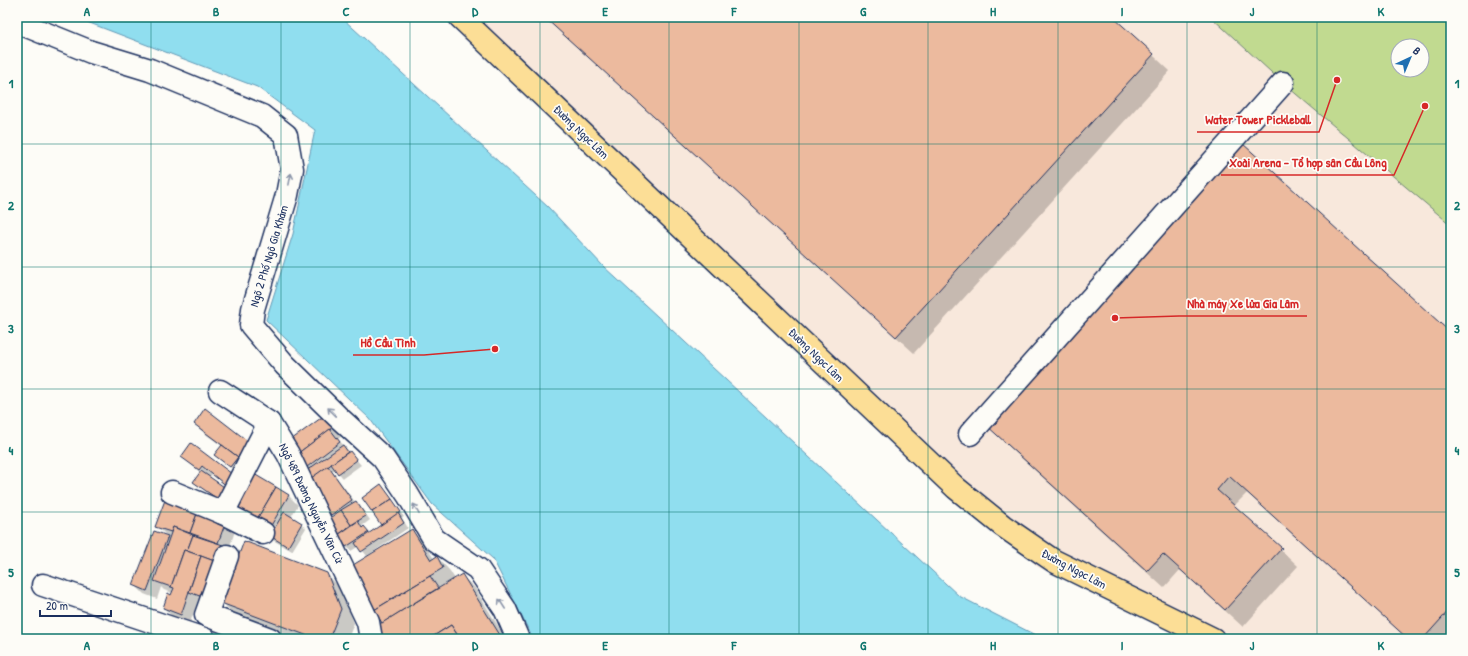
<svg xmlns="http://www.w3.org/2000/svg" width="1468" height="656" font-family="'Patrick Hand',sans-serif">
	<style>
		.built { fill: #f8e8dc; fill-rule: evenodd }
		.green { fill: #c1da90; stroke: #6e8477; fill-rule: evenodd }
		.water { fill: #90deef; stroke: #6198b5 }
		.shadow { fill: #0003 }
		.building { fill: #ecba9e; stroke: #1b2f5e }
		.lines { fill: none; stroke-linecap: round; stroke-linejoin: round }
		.minor-casing { stroke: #1b2f5e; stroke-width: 25 }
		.major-casing { stroke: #1b2f5e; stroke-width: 25 }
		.minor { stroke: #fdfcf7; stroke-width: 22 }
		.major { stroke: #fcde96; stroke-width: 22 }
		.oneway { stroke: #8c96aa }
		.grid { fill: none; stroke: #0f766e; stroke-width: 1; stroke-opacity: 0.55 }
		.labels { text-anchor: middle; stroke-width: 3.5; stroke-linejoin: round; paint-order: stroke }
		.street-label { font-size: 12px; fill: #1b2f5e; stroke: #fdfcf7 }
		.leader { fill: none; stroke: #d62828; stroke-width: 1.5 }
		.callout-dot { fill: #d62828; stroke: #fdfcf7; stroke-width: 1.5 }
		.callout-label { font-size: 13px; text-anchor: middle; font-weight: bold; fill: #d62828; stroke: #fdfcf7; stroke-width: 3.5; stroke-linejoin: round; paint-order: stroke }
		.neatline { fill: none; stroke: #0f766e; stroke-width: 1.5 }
		.grid-label { font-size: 13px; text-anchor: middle; font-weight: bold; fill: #0f766e }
	</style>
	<rect width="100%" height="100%" fill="#fdfcf7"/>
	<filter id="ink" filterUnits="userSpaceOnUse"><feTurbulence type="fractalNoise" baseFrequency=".025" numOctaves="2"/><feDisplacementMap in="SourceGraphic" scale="8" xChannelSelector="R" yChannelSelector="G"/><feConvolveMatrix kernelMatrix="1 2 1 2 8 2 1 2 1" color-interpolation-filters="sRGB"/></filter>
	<g filter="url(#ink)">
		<path class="built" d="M467 17H1451V639H1206L1038 567ZM1398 46H1422V70H1398Z"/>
		<path class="green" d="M1211 17H1451V225L1283 83ZM1398 46H1422V70H1398Z"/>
		<path class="water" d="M74 17H341L548 207 603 266 959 596 1043 639H533L493 559 432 504 370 419 266 320 293 234 315 130 257 87Z"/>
		<g class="shadow">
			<path d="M544 17H1112L1170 71 914 353Z"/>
			<path d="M1451 334V639H1408L1247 493 1234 506 1298 566 1243 627 1180 570 1164 588 1004 442 987 425Z"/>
			<path d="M195 424 249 443 235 471 220 459 222 446 204 433Z"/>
			<path d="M334 425 342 436 338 439 361 465 343 478 335 469 332 471 355 502 360 506 370 520 362 526 363 528 370 534 382 525 381 486 404 517 402 518 408 528 367 556 359 546 351 551 347 547 329 520 334 517 308 482 286 445Z"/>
			<path d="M191 445 238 495 212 475 209 478 227 506 194 482 201 473 182 457Z"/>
			<path d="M254 476 289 496 298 505 291 517 306 528 292 551 241 522Z"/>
			<path d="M225 522 235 531 228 552 214 606 198 600 190 623 173 617 164 608 173 593 164 590 161 587 157 599 144 594 135 585 168 537 157 526Z"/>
			<path d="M412 531 425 544 434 559 437 557 450 571 455 579 461 575 475 588 506 639H382L383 623 349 569Z"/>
			<path d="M327 574 340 588 354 623 348 639H296L235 616 222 602Z"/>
		</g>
		<g class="building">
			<path d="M544 17H1113L1154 54 896 337Z"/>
			<path d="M1242 143 1451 333V608L1423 639H1408L1229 476 1217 490 1282 548 1225 610 1163 554 1147 571 986 425Z"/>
			<path d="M205 408 249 442 238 457 194 424Z"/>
			<path d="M325 415 333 427 293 457 284 445Z"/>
			<path d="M330 429 340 442 303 470 293 457Z"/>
			<path d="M191 443 236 477 228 487 202 466 199 470 181 457Z"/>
			<path d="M222 445 238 457 230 467 214 455Z"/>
			<path d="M343 445 348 452 311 479 306 471Z"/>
			<path d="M350 451 357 460 338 474 331 464Z"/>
			<path d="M328 466 352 500 331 515 307 481Z"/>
			<path d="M201 471 230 491 222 502 193 482Z"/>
			<path d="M254 474 276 487 253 526 231 513Z"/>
			<path d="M381 484 392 499 372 512 362 498Z"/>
			<path d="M276 487 289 495 266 534 253 526Z"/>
			<path d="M392 499 401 512 381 525 372 512Z"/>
			<path d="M165 500 198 511 190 533 173 527 171 532 155 527Z"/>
			<path d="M356 501 366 516 351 525 341 510Z"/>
			<path d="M341 510 351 525 338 535 327 520Z"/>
			<path d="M198 511 226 521 218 543 190 533Z"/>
			<path d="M284 512 302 523 288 547 270 536Z"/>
			<path d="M398 513 404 523 361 552 355 543Z"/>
			<path d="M358 521 362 528 364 526 369 532 346 547 338 535Z"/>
			<path d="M173 527 193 535 187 551 184 550 171 587 154 581Z"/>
			<path d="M412 529 431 560 437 556 443 568 374 610 348 568Z"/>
			<path d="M154 531 168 536 147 591 133 585Z"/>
			<path d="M193 535 223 545 217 562 187 551Z"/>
			<path d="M244 541 327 573 341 609 329 639H316L221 603Z"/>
			<path d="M184 550 201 556 181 615 163 608 168 593 171 595 174 588 171 587Z"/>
			<path d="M201 556 217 562 205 598 189 592Z"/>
			<path d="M462 574 500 635 493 639H460L451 625 429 639H380L373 628Z"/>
			<path d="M430 576 438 588 382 623 374 610Z"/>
			<path d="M451 625 460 639H429Z"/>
		</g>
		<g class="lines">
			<defs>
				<g id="minor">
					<path d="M17 22 91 52 150 70 262 116 286 135 292 169 287 195 253 309 251 325 285 365 337 416 383 458 408 495 434 539 478 569 505 609 518 639"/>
					<path d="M220 391 269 423 288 454 368 622 371 639"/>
					<path d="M970 434 1283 83"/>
					<path d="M172 492 223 513 263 533"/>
					<path d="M223 513 269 423"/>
					<path d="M227 556 206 615 270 639"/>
					<path d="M43 585 204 639"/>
				</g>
				<path id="major" d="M460 17 956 488 1003 526 1054 561 1213 639"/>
			</defs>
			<use href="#minor" class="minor-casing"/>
			<use href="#major" class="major-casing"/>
			<use href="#minor" class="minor"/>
			<use href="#major" class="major"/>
		</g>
		<defs><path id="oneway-shaft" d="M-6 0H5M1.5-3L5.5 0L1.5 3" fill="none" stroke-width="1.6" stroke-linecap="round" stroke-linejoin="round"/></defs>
		<g class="oneway">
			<use href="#oneway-shaft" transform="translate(290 179) rotate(-79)"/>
			<use href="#oneway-shaft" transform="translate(332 412) rotate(-135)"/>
			<use href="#oneway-shaft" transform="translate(416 509) rotate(-120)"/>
			<use href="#oneway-shaft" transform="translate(502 604) rotate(-123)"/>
		</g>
	</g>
	<path class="grid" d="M151 17V639M281 17V639M410 17V639M540 17V639M669 17V639M799 17V639M928 17V639M1058 17V639M1187 17V639M1317 17V639M17 144H1451M17 267H1451M17 389H1451M17 512H1451"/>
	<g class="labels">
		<g class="street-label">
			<text transform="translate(581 132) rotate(44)" y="4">Đường Ngọc Lâm</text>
			<text transform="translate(269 256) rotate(-73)" y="4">Ngõ 2 Phố Ngô Gia Khảm</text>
			<text transform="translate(816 355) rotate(44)" y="4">Đường Ngọc Lâm</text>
			<text transform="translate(311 503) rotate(64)" y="4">Ngõ 489 Đường Nguyễn Văn Cừ</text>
			<text transform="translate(1074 569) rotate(28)" y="4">Đường Ngọc Lâm</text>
		</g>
	</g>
	<path class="leader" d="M1337 80L1319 132H1197M1425 106L1394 175H1221M1115 318L1179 316H1307M495 349L424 355H353"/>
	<g class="callout-dot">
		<circle cx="1337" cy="80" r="4"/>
		<circle cx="1425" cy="106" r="4"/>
		<circle cx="1115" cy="318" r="4"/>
		<circle cx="495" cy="349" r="4"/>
	</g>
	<g class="callout-label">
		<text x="1258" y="124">Water Tower Pickleball</text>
		<text x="1308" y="167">Xoài Arena - Tổ hợp sân Cầu Lông</text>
		<text x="1243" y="308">Nhà máy Xe lửa Gia Lâm</text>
		<text x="388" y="347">Hồ Cầu Tình</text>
	</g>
	<rect width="1468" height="656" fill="none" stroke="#fdfcf7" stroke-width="44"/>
	<g transform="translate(1410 58) rotate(44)"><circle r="19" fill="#fdfcf7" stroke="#a3aaba"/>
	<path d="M0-3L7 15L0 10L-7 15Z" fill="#1f6fb2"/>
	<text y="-6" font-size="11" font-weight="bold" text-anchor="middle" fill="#1b2f5e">B</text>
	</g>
	<path d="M40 610v6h71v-6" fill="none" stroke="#1b2f5e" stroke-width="2"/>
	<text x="46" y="610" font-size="12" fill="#1b2f5e" stroke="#fdfcf7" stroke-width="3" paint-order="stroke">20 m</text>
	<rect x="22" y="22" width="1424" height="612" class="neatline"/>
	<g class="grid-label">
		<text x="87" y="16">A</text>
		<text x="216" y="16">B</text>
		<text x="346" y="16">C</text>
		<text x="475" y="16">D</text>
		<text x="605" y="16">E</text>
		<text x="734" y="16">F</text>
		<text x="863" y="16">G</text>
		<text x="993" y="16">H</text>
		<text x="1122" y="16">I</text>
		<text x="1252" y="16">J</text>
		<text x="1381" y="16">K</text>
		<text x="11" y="88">1</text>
		<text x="1457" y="88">1</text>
		<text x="11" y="210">2</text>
		<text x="1457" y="210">2</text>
		<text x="11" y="333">3</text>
		<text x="1457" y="333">3</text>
		<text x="11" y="455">4</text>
		<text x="1457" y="455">4</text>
		<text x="11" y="577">5</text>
		<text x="1457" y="577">5</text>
		<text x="87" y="650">A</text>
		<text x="216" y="650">B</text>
		<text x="346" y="650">C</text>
		<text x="475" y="650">D</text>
		<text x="605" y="650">E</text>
		<text x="734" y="650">F</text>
		<text x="863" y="650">G</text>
		<text x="993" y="650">H</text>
		<text x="1122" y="650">I</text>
		<text x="1252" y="650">J</text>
		<text x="1381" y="650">K</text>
	</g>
</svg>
